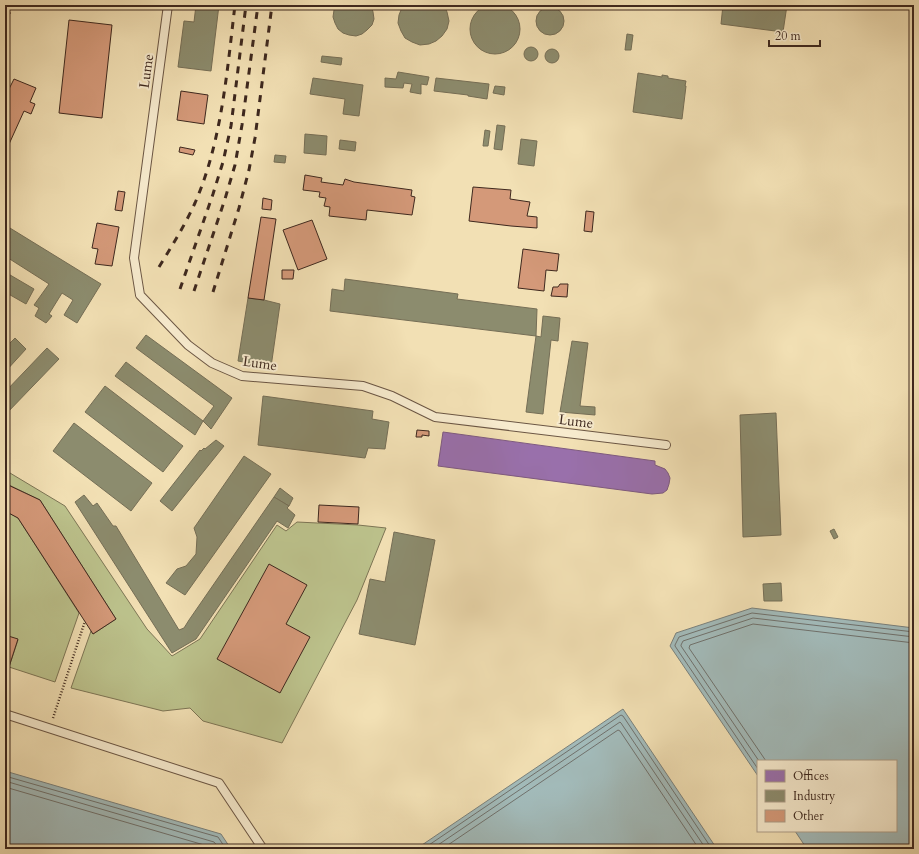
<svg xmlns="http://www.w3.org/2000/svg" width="919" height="854" font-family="Cardo,serif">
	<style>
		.green { fill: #bcc28c; stroke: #7d7555 }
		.water { fill: #a2bab9; stroke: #7a807b }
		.offices { fill: #9970ab; stroke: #7e5a81 }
		.industry { fill: #8c8c6e; stroke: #756e56 }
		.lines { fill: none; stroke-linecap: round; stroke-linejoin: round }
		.shore { stroke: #70716c; stroke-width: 1 }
		.building { fill: #d49979; stroke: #3e281e }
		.lane-casing { stroke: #6b5644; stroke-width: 10 }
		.path { stroke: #3e281e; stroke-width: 2.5; stroke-dasharray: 1 2; stroke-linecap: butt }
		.lane { stroke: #f7ebce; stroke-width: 8 }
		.rail { stroke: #3e281e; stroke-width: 3; stroke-dasharray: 7 7; stroke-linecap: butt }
		.labels { text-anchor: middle; stroke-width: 4; stroke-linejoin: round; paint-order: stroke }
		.street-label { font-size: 14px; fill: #3e281e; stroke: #f7ebce }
	</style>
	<rect width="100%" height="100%" fill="#f2e0b4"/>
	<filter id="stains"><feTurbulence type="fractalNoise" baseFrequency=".005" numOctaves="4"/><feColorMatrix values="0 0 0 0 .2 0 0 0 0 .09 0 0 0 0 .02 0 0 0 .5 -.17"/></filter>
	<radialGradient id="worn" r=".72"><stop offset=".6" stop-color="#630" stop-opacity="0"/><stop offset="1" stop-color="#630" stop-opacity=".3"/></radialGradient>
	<g class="green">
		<path d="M5 470 65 506 147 629 172 656 200 639 277 525 286 531 297 522 358 525 386 528 357 600 282 743 203 721 190 708 163 711 71 688 91 631 93 634 116 619 40 500 7 484 5 487Z"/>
		<path d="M5 511 18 518 79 613 55 682 9 667 18 640 5 635Z"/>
	</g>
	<g class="water">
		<path d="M752 608 914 628V849H807L795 831H896V761H758V776L670 646 676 633Z"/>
		<path d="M623 709 717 849H416Z"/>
		<path d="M5 771 221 834 231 849H5Z"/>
	</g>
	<path class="offices" d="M443 432 655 461V465L665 469 668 473 670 478 669 484 667 490 663 493 652 494 438 466Z"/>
	<g class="industry">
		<circle cx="495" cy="29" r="25"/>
		<path d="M196 5H219L211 71 178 67 184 21 194 22Z"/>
		<path d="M336 5H371L373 12 374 19 372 25 367 30 362 34 356 36 349 35 343 33 338 29 335 23 333 17 334 10Z"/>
		<path d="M403 5H444L447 12 449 21 447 29 442 36 436 41 429 44 420 45 412 42 405 38 401 31 398 23 399 15Z"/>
		<path d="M723 5H787L783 32 721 24Z"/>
		<circle cx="550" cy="21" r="14"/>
		<path d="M627 34 633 35 631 50H625Z"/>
		<circle cx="531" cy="54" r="7"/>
		<circle cx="552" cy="56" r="7"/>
		<path d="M322 56 342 58 341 65 321 62Z"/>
		<path d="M398 72 429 77 427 85 421 84V94L410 92 412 84 404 83 403 88 385 87V78L396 79Z"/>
		<path d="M638 73 662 77V75L668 76V78L686 81 685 86H686L682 119 633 112Z"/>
		<path d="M313 78 363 85 359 116 343 114 345 99 310 94Z"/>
		<path d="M436 78 489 84 487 99 468 96V95L434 91Z"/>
		<path d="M495 86 505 87 504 95 493 93Z"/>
		<path d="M497 125 505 126 502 150 494 149Z"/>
		<path d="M485 130 490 131 488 146H483Z"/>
		<path d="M305 134 327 136 326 155 304 153Z"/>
		<path d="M521 139 537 141 534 166 518 164Z"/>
		<path d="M340 140 356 142 355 151 339 149Z"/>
		<path d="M275 155 286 156 285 163 274 162Z"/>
		<path d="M5 225 101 284 77 323 64 315 73 300 62 293 49 314 52 316 46 323 35 316 39 308 34 305 49 284 5 256Z"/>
		<path d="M5 272 34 289 26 304 5 292Z"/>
		<path d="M345 279 458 294 457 299 537 309 536 336 330 311 332 289 344 291Z"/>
		<path d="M248 298 264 300 280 304 271 367 238 361Z"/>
		<path d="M543 316 560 318 558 341 551 340 543 414 526 412 536 336 541 337Z"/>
		<path d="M146 335 232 398 211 429 203 421 214 406 136 348Z"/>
		<path d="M15 338 26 349 5 372V348Z"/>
		<path d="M572 341 588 343 580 406 595 407V415L560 412Z"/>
		<path d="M47 348 59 359 5 415V392Z"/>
		<path d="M126 362 203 421 195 435 115 376Z"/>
		<path d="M105 386 183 446 163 472 85 412Z"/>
		<path d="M263 396 373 411 372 419 389 422 385 449 368 448 365 458 258 445Z"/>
		<path d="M776 413 781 535 743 537 740 415Z"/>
		<path d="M74 423 152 483 131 511 53 451Z"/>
		<path d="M216 440 224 446 172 511 160 501 200 450 201 451 204 448 205 449Z"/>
		<path d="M244 456 271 474 185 595 166 583 177 569 186 566 196 554 197 537 194 528Z"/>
		<path d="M280 488 293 498 289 506 274 497Z"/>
		<path d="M84 495 93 506 97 503 113 526H116L179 630 184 628 189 620 274 497 289 506 287 508 295 515 288 528 277 521 196 639 172 653 75 502Z"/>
		<path d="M834 529 838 537 834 539 830 531Z"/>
		<path d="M394 532 435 540 415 645 359 634 370 579 385 582Z"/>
		<path d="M781 583 782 601H764L763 584Z"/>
	</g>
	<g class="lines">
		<g class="shore">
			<path d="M759 761 681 646V645L683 641 753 618 914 637"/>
			<path d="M766 761 689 648 690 645 753 624 914 643"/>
			<path d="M758 769 675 646V645L679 637 752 613 914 632"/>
			<path d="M5 776 218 837 226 849"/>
			<path d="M5 781 214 842 220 849"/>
			<path d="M5 787 211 847 213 849"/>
			<path d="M423 849 621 715 623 716 712 849"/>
			<path d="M432 849 620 722 621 723 706 849"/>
			<path d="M442 849 618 730 620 731 699 849"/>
		</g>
	</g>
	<g class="building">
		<path d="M69 20 112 25 102 118 59 113Z"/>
		<path d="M14 79 36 88 30 102 35 104 31 114 24 111 5 153V97Z"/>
		<path d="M181 91 208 95 204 124 177 120Z"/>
		<path d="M180 147 195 150 193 155 179 152Z"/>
		<path d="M305 175 322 178 321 182 343 185 345 179 354 182 412 190 411 196 415 197 412 215 367 210 366 220 329 216 330 207 324 206 326 198 319 197 320 192 303 190Z"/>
		<path d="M473 187 511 190 510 199 530 202 527 216 537 217V228L511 226 469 221Z"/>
		<path d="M118 191 125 192 122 211 115 210Z"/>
		<path d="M263 198 272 200 271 210 262 209Z"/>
		<path d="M586 211 594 212 592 232 584 231Z"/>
		<path d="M261 217 276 219 264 300 248 298Z"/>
		<path d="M312 220 327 259 298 270 283 230Z"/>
		<path d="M97 223 119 227 112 266 95 264 98 249 92 248Z"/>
		<path d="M523 249 559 254 557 271 546 270 544 291 518 288Z"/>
		<path d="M282 270H294L293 279H282Z"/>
		<path d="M560 284H568L567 297 551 296 553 287H558Z"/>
		<path d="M417 430 429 431V436L422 435V437H416Z"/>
		<path d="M6 484 40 500 116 619 93 634 18 518 5 511V487Z"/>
		<path d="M319 505 359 507 358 524 318 522Z"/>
		<path d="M269 564 307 585 286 624 310 637 280 693 217 659Z"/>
		<path d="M5 635 18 639 7 673 5 672Z"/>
	</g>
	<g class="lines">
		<defs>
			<g id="lane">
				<path d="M168 5 134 258 140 295 188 345 212 363 242 376 363 386 392 396 435 417 666 445"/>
				<path d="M5 714 219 783 263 849"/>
			</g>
		</defs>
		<use href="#lane" class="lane-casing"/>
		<path class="path" d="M53 718 85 621"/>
		<use href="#lane" class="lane"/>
		<g class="rail">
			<path d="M5 17 17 5"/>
			<path d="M159 267C172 246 185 225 195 203 222 141 227 71 235 5"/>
			<path d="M180 289 213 194 223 162 231 126 246 5"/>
			<path d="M194 291 225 199 235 165 242 125 258 5"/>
			<path d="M213 292 239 208 249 170 255 138 272 5"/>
		</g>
	</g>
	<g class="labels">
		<g class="street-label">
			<text transform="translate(146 71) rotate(-82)" y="5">Lume</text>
			<text transform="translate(260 363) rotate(8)" y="5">Lume</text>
			<text transform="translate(576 421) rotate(7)" y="5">Lume</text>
		</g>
	</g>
	<rect width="919" height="854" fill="none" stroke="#f2e0b4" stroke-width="20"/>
	<rect x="6" y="6" width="907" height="842" fill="none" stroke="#3e281e" stroke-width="2"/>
	<rect x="10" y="10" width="899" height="834" fill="none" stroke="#3e281e"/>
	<rect x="757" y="760" width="140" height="72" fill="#f7ebce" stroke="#ad9d88"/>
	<rect x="765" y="770" width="20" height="12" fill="#9970ab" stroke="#ad9d88"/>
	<text x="793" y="780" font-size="12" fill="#3e281e">Offices</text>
	<rect x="765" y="790" width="20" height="12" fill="#8c8c6e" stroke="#ad9d88"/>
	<text x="793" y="800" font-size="12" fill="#3e281e">Industry</text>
	<rect x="765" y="810" width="20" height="12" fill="#d49979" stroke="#ad9d88"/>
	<text x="793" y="820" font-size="12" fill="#3e281e">Other</text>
	<path d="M769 40v6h51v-6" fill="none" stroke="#3e281e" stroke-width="2"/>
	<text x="775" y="40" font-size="12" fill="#3e281e" stroke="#f7ebce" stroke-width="3" paint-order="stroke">20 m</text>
	<rect width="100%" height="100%" filter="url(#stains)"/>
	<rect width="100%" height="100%" fill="url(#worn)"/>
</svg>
